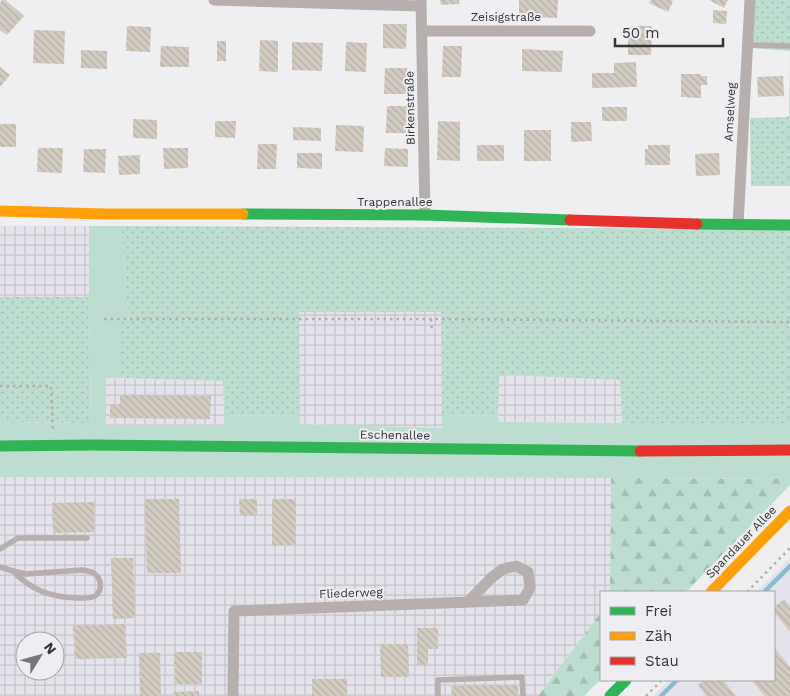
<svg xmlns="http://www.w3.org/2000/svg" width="790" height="696" font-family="'Work Sans',sans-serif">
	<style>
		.built { fill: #e4e3eb }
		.industrial { fill: url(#industrial-grid); fill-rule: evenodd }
		.green { fill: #bcddcf }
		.forest { fill: url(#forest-firs) }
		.garden { fill: url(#garden-dots) }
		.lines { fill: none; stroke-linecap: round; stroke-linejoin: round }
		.stream { stroke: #89bbd2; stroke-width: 4.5 }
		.building { fill: url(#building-back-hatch) }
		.path { stroke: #b2adac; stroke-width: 2.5; stroke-dasharray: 2.5 4; stroke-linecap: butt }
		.lane { stroke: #b7aeae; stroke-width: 5.5 }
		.street { stroke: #b7aeae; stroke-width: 11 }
		.fast { stroke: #30b455; stroke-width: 11 }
		.slow { stroke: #ff9f0a; stroke-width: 11 }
		.jam { stroke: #e5322d; stroke-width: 11 }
		.labels { text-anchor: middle; stroke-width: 4; stroke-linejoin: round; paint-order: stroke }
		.street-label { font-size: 12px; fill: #353536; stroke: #eeeef2 }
	</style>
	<defs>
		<pattern id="industrial-grid" width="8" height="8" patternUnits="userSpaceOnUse" patternTransform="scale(1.25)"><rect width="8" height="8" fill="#e4e3eb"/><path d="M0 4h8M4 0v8" fill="none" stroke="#c4c3ca"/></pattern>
		<pattern id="forest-firs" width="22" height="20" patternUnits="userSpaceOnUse" patternTransform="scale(1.25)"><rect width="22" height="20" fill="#bcddcf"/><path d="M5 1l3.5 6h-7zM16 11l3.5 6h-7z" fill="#a2beb2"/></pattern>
		<pattern id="garden-dots" width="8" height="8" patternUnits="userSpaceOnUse" patternTransform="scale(1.25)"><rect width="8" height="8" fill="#bcddcf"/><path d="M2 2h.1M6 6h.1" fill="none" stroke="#a2beb2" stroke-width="1.8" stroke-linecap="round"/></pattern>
		<pattern id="building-back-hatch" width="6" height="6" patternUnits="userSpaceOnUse" patternTransform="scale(1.25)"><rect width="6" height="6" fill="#d2cbc1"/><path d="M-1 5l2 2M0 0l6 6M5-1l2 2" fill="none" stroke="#b5afa6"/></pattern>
	</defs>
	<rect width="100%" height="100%" fill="#efeff1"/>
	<path class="built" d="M790 558V696H653L669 680H774V592H756Z"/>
	<g class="industrial">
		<rect x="0" y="226" width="89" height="71"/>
		<path d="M298 312H441L443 428 299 424Z"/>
		<path d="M498 375 620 380 622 423 498 422Z"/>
		<path d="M106 378 223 381 224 425H105Z"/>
		<path d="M0 477 611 478 610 592H601V612L538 696H0ZM25 641H55V671H25Z"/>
	</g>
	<path class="green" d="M89 226H121L129 322H120V378H106V425H224V415L300 416V424L442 428V415L498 416 499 422 622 423H790V479L611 478 0 477V422L91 423 89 297Z"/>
	<g class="forest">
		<path d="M611 478 790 479V485L686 592H610Z"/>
		<path d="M601 612V679L584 696H538Z"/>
	</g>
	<g class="garden">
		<path d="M755 0H790V51L751 48Z"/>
		<path d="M790 52V186H751L750 118 789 117Z"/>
		<path d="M121 226 790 229V423H622L620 380 499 375 498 416 442 415 441 312H299L300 416 224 415 223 381 120 378V322H129Z"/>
		<path d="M0 297H89L91 423 0 422Z"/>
	</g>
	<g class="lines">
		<g class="stream">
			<path d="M764 592 790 566"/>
			<path d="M661 696 677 680"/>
		</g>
	</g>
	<g class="building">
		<path d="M2 0H5L24 16 7 35 0 30V3Z"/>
		<path d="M440 0H459L460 4 441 5Z"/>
		<path d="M519 0H558L557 18 519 17Z"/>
		<path d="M651 0H671L673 1 668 12 649 3Z"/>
		<path d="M709 0H728L724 8Z"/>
		<path d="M713 10 727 11 726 24 713 23Z"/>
		<path d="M383 24H407L406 49 383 48Z"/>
		<path d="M127 26 151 27 150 52 126 51Z"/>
		<path d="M628 26H652L651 55H628Z"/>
		<path d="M34 30 65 31 64 64 33 63Z"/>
		<path d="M260 40 278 41V72L259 71Z"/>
		<rect x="217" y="41" width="9" height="20"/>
		<path d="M292 42 323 43 322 71 292 70Z"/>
		<path d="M346 42 367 43 366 72 345 71Z"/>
		<path d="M161 46 189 47V67H160Z"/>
		<path d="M443 46H462L461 77H442Z"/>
		<path d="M522 49 563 51 562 72 522 71Z"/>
		<path d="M81 50 107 51V69L81 68Z"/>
		<path d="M636 62 637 87 592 88V73H614V63Z"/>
		<path d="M0 67 10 75 0 87Z"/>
		<path d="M385 68H407L406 94H384Z"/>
		<path d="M681 74H701V76H707V85H701V98L681 97Z"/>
		<path d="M783 76 784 96 758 97 757 77Z"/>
		<path d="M387 106H407L406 133H386Z"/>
		<rect x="602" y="107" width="25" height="14"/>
		<path d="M133 119 157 120V139L133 138Z"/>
		<path d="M215 121H236L235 138 215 137Z"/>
		<path d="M438 121 460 122V161L437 160Z"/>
		<path d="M571 122H591L592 141 571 142Z"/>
		<rect x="0" y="124" width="16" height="23"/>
		<path d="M336 125 364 126 363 152 335 151Z"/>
		<path d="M293 127 321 128V141L293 140Z"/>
		<rect x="524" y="130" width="27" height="31"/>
		<path d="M258 144H277L276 169H257Z"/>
		<rect x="477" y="145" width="27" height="16"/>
		<path d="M648 145H670V165H645V149H648Z"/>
		<path d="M38 148H63L62 173 37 172Z"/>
		<path d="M163 148H188V168L164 169Z"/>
		<path d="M385 148 408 149V167L384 166Z"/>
		<path d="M84 149H106L105 173 83 172Z"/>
		<path d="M297 153H322V169L297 168Z"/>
		<path d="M719 153 720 175 696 176 695 154Z"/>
		<path d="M140 155V174L119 175 118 156Z"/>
		<path d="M120 395 211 396 210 419 110 418V404H120Z"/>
		<path d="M145 499H179L181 573H147Z"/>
		<path d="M239 499H257V515L240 516Z"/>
		<rect x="272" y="499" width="24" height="46"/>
		<path d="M94 502V532L53 533 52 503Z"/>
		<path d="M111 558H133L135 618 113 619Z"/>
		<path d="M784 599 790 606V632L774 612V607Z"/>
		<path d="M125 624 127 658 75 659 73 626Z"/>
		<path d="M417 628H438V649H428V665H417Z"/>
		<path d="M380 644H408L409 677H381Z"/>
		<path d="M774 647 790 667V696H765L751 680H774Z"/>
		<rect x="174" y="652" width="28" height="32"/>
		<path d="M139 653H160L161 696H140Z"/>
		<rect x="312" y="679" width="35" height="17"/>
		<path d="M704 680H723L736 696H706L698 685Z"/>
		<path d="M518 685V696H452L451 686Z"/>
		<path d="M199 691V696H173V692Z"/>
	</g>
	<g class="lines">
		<g class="path">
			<path d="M104 319H431L790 322"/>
			<path d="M431 319 432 332"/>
			<path d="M0 386H51L53 431"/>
			<path d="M747 592 790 548"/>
			<path d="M646 696 662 680"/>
		</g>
		<g class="lane">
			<path d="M747 45 790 46"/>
			<path d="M0 549 18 538H87"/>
			<path d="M0 567 13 571 26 574 82 570C87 571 93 571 96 575 102 581 102 591 95 596 90 599 82 598 76 598 50 597 31 590 13 571"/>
			<path d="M438 696V680L522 677 523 696"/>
		</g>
		<g class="street">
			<path d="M214 0 420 6"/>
			<path d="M421 0 425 215"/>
			<path d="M422 31H590"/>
			<path d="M738 225 750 0"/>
			<path d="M233 696 234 611 523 600 530 588 528 572 516 566 503 569 491 578 468 602"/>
		</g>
		<g class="fast">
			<path d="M243 214 425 215 570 220"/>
			<path d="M697 224 790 225"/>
			<path d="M0 446 92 445 640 451"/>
			<path d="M610 696 626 680"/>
		</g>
		<g class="slow">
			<path d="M0 211 105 214H243"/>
			<path d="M711 592 790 511"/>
		</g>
		<g class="jam">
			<path d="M570 220 697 224"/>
			<path d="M640 451 790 450"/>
		</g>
	</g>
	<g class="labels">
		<g class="street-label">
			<text x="506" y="21">Zeisigstraße</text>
			<text transform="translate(410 108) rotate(-91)" y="4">Birkenstraße</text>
			<text transform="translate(730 112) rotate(-87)" y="4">Amselweg</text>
			<text x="395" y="206">Trappenallee</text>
			<text transform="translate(395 435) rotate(1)" y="4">Eschenallee</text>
			<text transform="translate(741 542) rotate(-46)" y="4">Spandauer Allee</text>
			<text transform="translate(351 593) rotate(-2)" y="4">Fliederweg</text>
		</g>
	</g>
	<rect x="600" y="591" width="175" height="90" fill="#eeeef2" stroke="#a4a4a7"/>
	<rect x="610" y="607" width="25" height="8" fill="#30b455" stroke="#a4a4a7"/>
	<text x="645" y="616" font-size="15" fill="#353536">Frei</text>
	<rect x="610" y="632" width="25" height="8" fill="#ff9f0a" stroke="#a4a4a7"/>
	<text x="645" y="641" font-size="15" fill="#353536">Zäh</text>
	<rect x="610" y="657" width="25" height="8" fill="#e5322d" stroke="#a4a4a7"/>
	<text x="645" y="666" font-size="15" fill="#353536">Stau</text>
	<g transform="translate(40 656) rotate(53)"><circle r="24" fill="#eeeef2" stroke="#a4a4a7"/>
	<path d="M0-4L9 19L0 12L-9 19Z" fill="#767677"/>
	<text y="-8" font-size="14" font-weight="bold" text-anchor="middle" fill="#353536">N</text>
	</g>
	<path d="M615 38v8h108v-8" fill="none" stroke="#353536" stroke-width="2.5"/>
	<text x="622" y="38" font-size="15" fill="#353536" stroke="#eeeef2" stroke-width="4" paint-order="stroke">50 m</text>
</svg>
